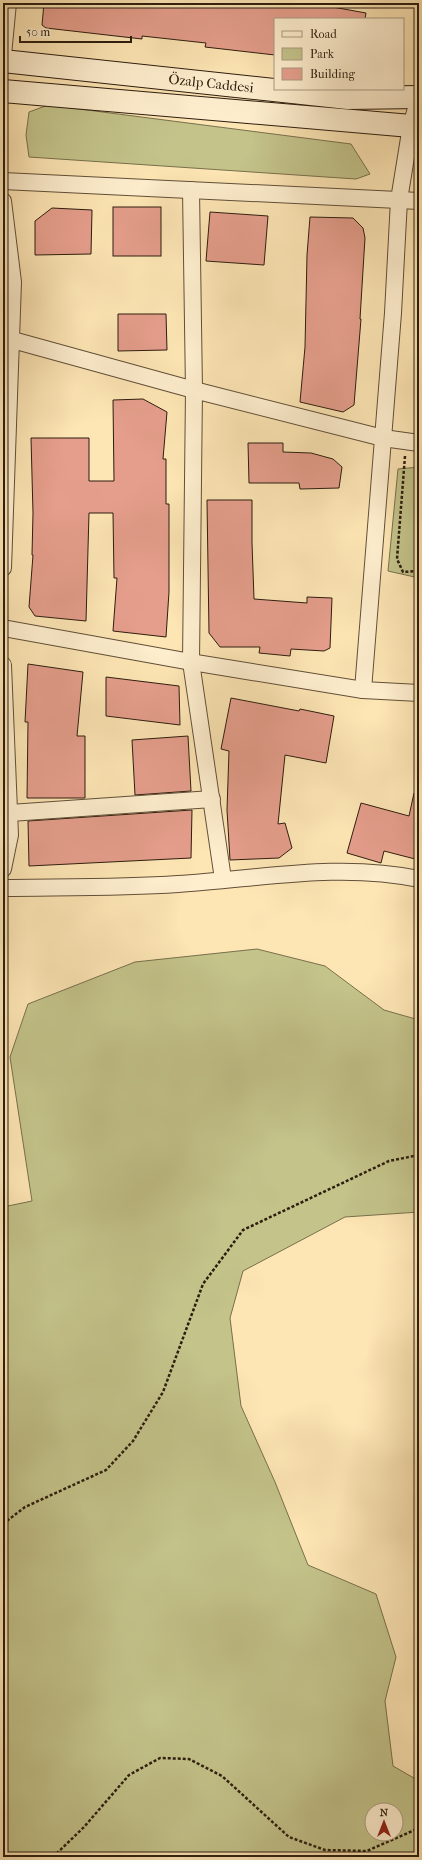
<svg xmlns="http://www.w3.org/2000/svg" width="422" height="1860" font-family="'IM FELL French Canon',serif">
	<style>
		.green { fill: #c3c38a; stroke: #78704c; fill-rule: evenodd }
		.building { fill: #e59e8c; stroke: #2d1d0e }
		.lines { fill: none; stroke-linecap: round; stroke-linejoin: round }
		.minor-casing { stroke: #614f38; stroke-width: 18 }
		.secondary-casing { stroke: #2d1d0e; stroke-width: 24 }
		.path { stroke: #2d1d0e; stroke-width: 2.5; stroke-dasharray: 3 2; stroke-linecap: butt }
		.minor { stroke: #feeece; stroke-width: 16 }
		.secondary { stroke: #feeece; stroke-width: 22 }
		.labels { text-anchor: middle; stroke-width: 3.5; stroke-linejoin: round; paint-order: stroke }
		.street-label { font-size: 14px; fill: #2d1d0e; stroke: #feeece }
	</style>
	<rect width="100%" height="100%" fill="#fde5b4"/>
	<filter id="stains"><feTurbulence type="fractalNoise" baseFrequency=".005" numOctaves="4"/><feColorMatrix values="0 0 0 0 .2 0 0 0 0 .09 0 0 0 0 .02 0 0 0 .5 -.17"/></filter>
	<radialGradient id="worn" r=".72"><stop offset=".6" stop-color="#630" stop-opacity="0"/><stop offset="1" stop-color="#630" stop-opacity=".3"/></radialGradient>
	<g class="green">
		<path d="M48 105 351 144 370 174 356 179 29 157 26 135 29 112Z"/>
		<path d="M419 467V578L388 571 398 469Z"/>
		<path d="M257 949 325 966 384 1010 419 1020V1212L345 1217 243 1271 230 1318 241 1406 275 1482 308 1565 376 1594 396 1657 385 1701 393 1766 419 1781V1857H3V1207L32 1201 10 1057 28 1004 135 962ZM372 1810H396V1834H372Z"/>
	</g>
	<g class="building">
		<path d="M44 3H293L316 7V4L366 13 365 19H275V55L205 47 206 43 142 36V39L46 28 42 25Z"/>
		<rect x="113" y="207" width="48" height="49"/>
		<path d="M52 208 92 210 91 254 35 255V221Z"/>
		<path d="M210 212 268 216 264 265 206 261Z"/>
		<path d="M310 217 353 218 363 228 365 238 360 319H361L354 405 343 412 300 402 305 347 307 255Z"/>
		<path d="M118 314H166L167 350 118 351Z"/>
		<path d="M143 399 167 412 163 459H166V504H169V592L166 637 113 631 117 578H114L113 513H89L86 621 35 616 29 607 33 555H32L33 513 31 438H89V481H114L113 400Z"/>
		<path d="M248 443H283V452L311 453 333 459 342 467 339 488 300 489 299 483H249Z"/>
		<path d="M207 500H252V543L254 599 307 603V597L332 598 330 648 324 651 291 649 290 656 259 653 260 647H220L209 633Z"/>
		<path d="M28 664 83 672 77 736H85V798H27L28 722H25Z"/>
		<path d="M106 677 179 686 180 725 106 716Z"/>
		<path d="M231 698 299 711 300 709 334 716 326 763 285 755 278 824 285 823 292 848 279 858 230 860 227 810 229 751 221 749Z"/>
		<path d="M188 736 191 791 135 795 132 740Z"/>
		<path d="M414 793 419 794V860L384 851 381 863 347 853 361 803 409 816Z"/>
		<path d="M192 810 191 858 29 866 28 821Z"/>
	</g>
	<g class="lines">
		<defs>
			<g id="minor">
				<path d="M3 55 8 3"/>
				<path d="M3 181 419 201"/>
				<path d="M191 190 194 390 191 662 223 879"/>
				<path d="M3 201 13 282 3 568"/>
				<path d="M3 340 9 339 194 390 383 438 419 443"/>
				<path d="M3 628 191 662 363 690 419 693"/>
				<path d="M3 665 10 835 3 869"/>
				<path d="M363 690 393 313 399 200 411 126 419 98"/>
				<path d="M10 813 212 799"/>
				<path d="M3 888C61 887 120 888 178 884 259 879 339 862 419 879"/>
			</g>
			<g id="secondary">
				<path d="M3 61 348 98 419 97"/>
				<path d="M3 91 411 126 419 125"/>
			</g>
		</defs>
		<use href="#minor" class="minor-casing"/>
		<use href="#secondary" class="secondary-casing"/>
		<g class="path">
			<path d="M405 456 397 559 403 572 419 571"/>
			<path d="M419 488V508"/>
			<path d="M3 1524 25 1507 106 1470 133 1441 163 1392 203 1284 243 1230 389 1161 419 1155"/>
			<path d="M53 1857 84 1827 129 1775 160 1758 189 1759 222 1776 289 1837 325 1850 367 1851 419 1828"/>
		</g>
		<use href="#minor" class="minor"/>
		<use href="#secondary" class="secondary"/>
	</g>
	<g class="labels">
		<g class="street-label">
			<text transform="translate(211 83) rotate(6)" y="5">Özalp Caddesi</text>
		</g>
	</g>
	<rect width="422" height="1860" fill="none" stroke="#fde5b4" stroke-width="16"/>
	<rect x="4" y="4" width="414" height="1852" fill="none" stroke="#2d1d0e" stroke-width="2"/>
	<rect x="8" y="8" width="406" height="1844" fill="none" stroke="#2d1d0e"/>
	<rect x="274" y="18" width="130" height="72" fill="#feeece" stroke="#aa9a81"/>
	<rect x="282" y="31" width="20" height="6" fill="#feeece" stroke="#aa9a81"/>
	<text x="310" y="38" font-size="12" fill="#2d1d0e">Road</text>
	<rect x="282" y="48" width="20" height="12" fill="#c3c38a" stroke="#aa9a81"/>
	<text x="310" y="58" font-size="12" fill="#2d1d0e">Park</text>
	<rect x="282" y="68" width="20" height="12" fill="#e59e8c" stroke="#aa9a81"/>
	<text x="310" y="78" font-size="12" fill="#2d1d0e">Building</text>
	<g transform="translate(384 1822)"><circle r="19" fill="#feeece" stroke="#aa9a81"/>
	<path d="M0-3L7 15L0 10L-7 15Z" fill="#8f2418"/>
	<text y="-6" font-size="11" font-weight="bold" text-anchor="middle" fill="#2d1d0e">N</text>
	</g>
	<path d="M20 36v6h111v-6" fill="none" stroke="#2d1d0e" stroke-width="2"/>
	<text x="26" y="36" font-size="12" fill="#2d1d0e" stroke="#feeece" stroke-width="3" paint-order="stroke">50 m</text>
	<rect width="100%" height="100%" filter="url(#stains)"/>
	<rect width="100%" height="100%" fill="url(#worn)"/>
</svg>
